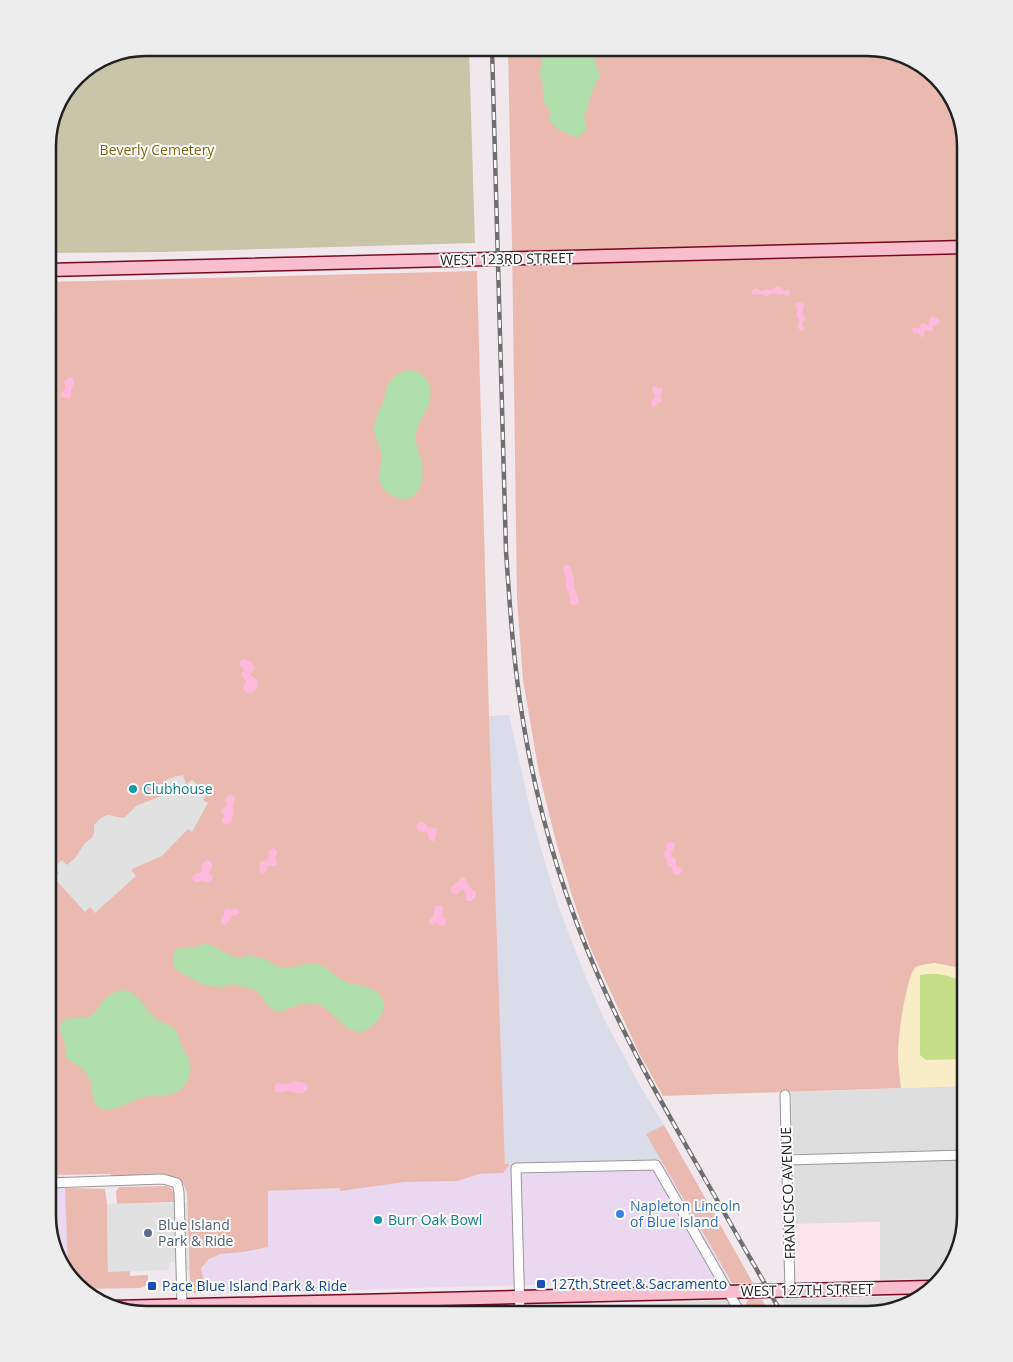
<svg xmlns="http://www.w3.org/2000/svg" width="1013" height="1362" font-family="'Open Sans',sans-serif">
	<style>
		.residential { fill: #dfdedf }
		.commercial { fill: #ead8f1 }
		.industrial { fill: #dadcea }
		.education { fill: #fee4ec }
		.grass { fill: #eabab0 }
		.sand { fill: #feb9dd }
		.cemetery { fill: #cac4a9 }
		.park { fill: #f9edc7 }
		.pitch { fill: #c5de88 }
		.parking { fill: #e1e1e1 }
		.water { fill: #afdeaa }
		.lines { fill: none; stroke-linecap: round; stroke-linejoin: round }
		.street-casing { stroke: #989898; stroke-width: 11 }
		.secondary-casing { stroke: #790720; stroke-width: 15 }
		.street { stroke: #fff; stroke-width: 9 }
		.secondary { stroke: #f9bece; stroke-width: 12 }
		.rail-casing { stroke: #6f6f6f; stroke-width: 4.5 }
		.rail { stroke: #fff; stroke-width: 2.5; stroke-dasharray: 8; stroke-linecap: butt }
		.culture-dot { fill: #0f9aa8; stroke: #fff; stroke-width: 2 }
		.shop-dot { fill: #3f7fe0; stroke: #fff; stroke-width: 2 }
		.service-dot { fill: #5c6f8a; stroke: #fff; stroke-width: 2 }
		.transit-dot { fill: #1a4fb4; stroke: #fff; stroke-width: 2 }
		.labels { text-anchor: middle; stroke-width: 4; stroke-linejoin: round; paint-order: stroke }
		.park-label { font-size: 14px; fill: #80650e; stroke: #fff }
		.street-label { font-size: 14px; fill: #212121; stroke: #fff }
		.culture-label { font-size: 14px; fill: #0d838f; stroke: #fff; text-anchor: start }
		.shop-label { font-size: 14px; fill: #366cbe; stroke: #fff; text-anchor: start }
		.service-label { font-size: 14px; fill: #4e5e75; stroke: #fff; text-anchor: start }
		.transit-label { font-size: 14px; fill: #164399; stroke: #fff; text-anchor: start }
		.rim { fill: none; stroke: #212121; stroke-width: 2.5 }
	</style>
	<rect width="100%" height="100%" fill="#f1e8ee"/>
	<g class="residential">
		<path d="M965 1086V1216L952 1265 939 1279 880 1280 879 1222 795 1224 791 1092Z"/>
		<path d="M922 1296 916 1301 867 1314H790L781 1299Z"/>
		<path d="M727 1300 735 1314H640V1304Z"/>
	</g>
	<g class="commercial">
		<path d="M661 1159 732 1283 656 1282 411 1288 265 1293H205V1287L201 1268 209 1259 221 1254 243 1252 268 1191 340 1188V1190L405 1182 458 1181 479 1174 502 1173 510 1164Z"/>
		<path d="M48 1175H65L68 1272 61 1265 48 1216Z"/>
		<path d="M640 1304V1314H527L530 1310 536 1307Z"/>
	</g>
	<path class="industrial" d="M509 715 531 813 544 859 559 908 586 978 604 1019 639 1084 664 1125 646 1134 661 1159 505 1165 489 716Z"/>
	<g class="education">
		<path d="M880 1222V1280L804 1282 799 1279 796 1275 795 1224Z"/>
		<path d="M512 1311V1314H401L503 1311Z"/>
	</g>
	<g class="grass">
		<path d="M508 48H873L916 61 952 97 965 146V969C948 966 932 961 916 968L901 1022 898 1053 901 1088 663 1096 638 1051 590 947 573 899 556 842 539 773 523 680 517 599 512 245Z"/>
		<path d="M477 271 489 716 505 1164H510L503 1173 479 1174 458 1181 405 1182 340 1191V1188L268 1191V1247L243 1252 221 1254 209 1259 201 1268 205 1287V1293H193L190 1288 187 1193C185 1188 183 1182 179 1179 169 1171 125 1176 112 1176L110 1174 48 1175V282Z"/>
		<path d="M664 1125 753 1283H732L646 1134Z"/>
		<path d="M166 1186C173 1188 177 1195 174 1202L117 1204 116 1192 119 1187Z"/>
		<path d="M65 1188 105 1189 107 1204 108 1271H130V1276L148 1275V1285L140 1288 84 1289 68 1272Z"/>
		<path d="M749 1299 762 1300 771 1314H750C746 1309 743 1305 749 1299Z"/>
	</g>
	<g class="sand">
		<path d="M777 286 780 287 784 291 789 289 791 292 790 295 787 296 784 294 779 295 774 293 767 296 760 294 753 295 752 293V290L755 288 762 291 766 289 771 290Z"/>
		<path d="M799 302 802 303 804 305 802 313 806 318 802 323 804 329 801 331 797 327 799 320 796 315 798 310 795 305 796 303Z"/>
		<path d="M931 316 938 318 940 321 939 324 933 326V332L926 330 924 332 925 336 921 337 918 333H914L911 329 913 328H920L921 323H924L927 325 929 324 930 318Z"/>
		<path d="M70 377 73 379 74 384 71 390V396C68 399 65 399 61 396V393L66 388 64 383 65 380Z"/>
		<path d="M653 386H655L659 388H662L663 390 660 395 663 402 657 403 654 408 652 406 651 402 655 396 652 390Z"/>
		<path d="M568 565 570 566C573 574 575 581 574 589 577 592 577 597 579 600 578 605 573 607 570 603V596L566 587V578L563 570 564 566Z"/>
		<path d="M242 660C247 659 252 663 255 667L254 670 250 675 257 680 258 686C256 690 252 695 247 693 241 690 244 686 246 681L241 675 244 670 239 664Z"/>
		<path d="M230 794 235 797 233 806 234 811 232 820 231 823 226 825 223 823 222 820 225 816 222 813 221 810 227 806 225 798Z"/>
		<path d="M420 822 424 823 428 827 436 828 437 831 434 841H431L429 839 428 833 418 831 416 825Z"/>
		<path d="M670 842 674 843 675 846 671 853 672 856 676 859V866L682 869 681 873 678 875 673 874 672 867 667 865V860L664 856V852L667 849 666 844Z"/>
		<path d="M273 848 277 851V854L275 858 277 864 275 866H268L266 872 262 874 259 870 260 863 268 859 269 851Z"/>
		<path d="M208 860 210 861 212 864V868L209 872 213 877 212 880 208 883 203 881 198 882H195L192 879 193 875 202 872V863Z"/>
		<path d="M462 877 465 878 469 887 476 892V896L471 901H468L466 900V893L463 889 461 890 456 895 451 893V888Z"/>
		<path d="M437 905 442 906 443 910 442 915 447 919 446 924 444 926H440L437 922 432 925 429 922 430 919 434 915V907Z"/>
		<path d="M227 908 231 910 237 908 240 912 237 915 231 916 228 923 222 925 221 920 224 915V910Z"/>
		<path d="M294 1081 305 1083 308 1086 307 1090C297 1097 297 1091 287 1091 282 1091 281 1094 275 1091V1086L277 1083 288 1084Z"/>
	</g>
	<path class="cemetery" d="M146 48H469L475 243 162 252 48 253V140L58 102 81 72 109 55Z"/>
	<path class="park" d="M935 963 965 969V1086L901 1088C900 1077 898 1065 898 1053 898 1039 906 975 916 967 922 964 929 964 935 963Z"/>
	<path class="pitch" d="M927 974C941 973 953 977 965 983V1059L926 1060 920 1055V975Z"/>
	<g class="parking">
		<path d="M183 775 186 784H187L192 780 207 793 203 800 208 803 192 832 188 829 162 856 134 868 131 870 136 876 95 913 90 907 85 912 54 878 59 873 54 868 62 860 67 865 75 858 85 843 92 838 94 833V825L101 818 108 815 124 818 136 806 161 796 166 789 167 786 164 781 173 777Z"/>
		<path d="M187 1202 189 1270H177V1264L174 1262H170L169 1264V1270L108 1272 107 1204Z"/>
	</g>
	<g class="water">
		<path d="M555 48H592L597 68 599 71 600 79 597 80 590 97V100L588 103V109L584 115 586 130 581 135 576 137 558 129 550 122 549 109 544 103 542 80 539 75C544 63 538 52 555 48Z"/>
		<path d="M409 370C428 372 435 389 428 406 424 416 417 423 416 434 414 444 420 453 422 463 424 476 421 499 404 499 399 499 394 497 390 494 372 482 383 469 381 453 380 444 373 437 374 427 375 417 381 408 384 399 386 394 386 389 388 384 389 383 392 379 393 378 397 373 404 371 409 370Z"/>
		<path d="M204 944C216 944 224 954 235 957 240 958 242 957 247 956 251 956 257 957 262 958 270 961 277 968 286 968 297 969 304 961 316 964 327 966 332 975 342 980 355 987 388 985 383 1010 381 1018 374 1026 366 1030 343 1039 334 1004 311 1003 299 1003 289 1009 278 1012L269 1007 261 995 255 990 232 984 224 987 206 986 178 971 174 967 173 952 176 949 195 947Z"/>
		<path d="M123 990C140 993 143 1007 154 1017 159 1022 168 1023 173 1028 179 1033 179 1039 181 1045 183 1050 187 1054 189 1059 192 1068 190 1080 183 1087 172 1099 154 1094 140 1098 128 1102 113 1114 100 1108 91 1103 93 1088 90 1080 84 1065 76 1067 66 1057 64 1053 65 1050 65 1046 65 1038 57 1030 61 1023 66 1014 82 1021 90 1016 94 1014 95 1011 98 1008 105 998 111 991 123 990Z"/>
	</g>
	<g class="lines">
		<defs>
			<g id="street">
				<path d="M785 1095 790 1291"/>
				<path d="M787 1160 965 1155"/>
				<path d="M48 1183 163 1179 177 1183 179 1192 182 1305"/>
				<path d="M916 1288V1301"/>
				<path d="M520 1314 516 1168 656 1165 741 1314"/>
			</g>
			<g id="secondary">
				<path d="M48 270 965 247"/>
				<path d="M114 1307 930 1287"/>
			</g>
		</defs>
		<use href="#street" class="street-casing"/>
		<use href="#secondary" class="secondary-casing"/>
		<use href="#street" class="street"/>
		<use href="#secondary" class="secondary"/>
		<defs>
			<path id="rail" d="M492 48 506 551C510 610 514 669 524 727 538 811 563 895 597 973 623 1034 655 1091 688 1149 719 1204 751 1259 782 1314"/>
		</defs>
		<use href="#rail" class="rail-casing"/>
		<use href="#rail" class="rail"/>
	</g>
	<g class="culture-dot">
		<circle cx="133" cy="789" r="5"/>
		<circle cx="378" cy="1220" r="5"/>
	</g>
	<circle class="shop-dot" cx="620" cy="1214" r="5"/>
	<circle class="service-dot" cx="148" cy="1233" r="5"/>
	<g class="transit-dot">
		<rect x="536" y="1279" width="10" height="10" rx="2.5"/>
		<rect x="147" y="1281" width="10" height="10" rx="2.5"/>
	</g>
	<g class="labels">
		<g class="park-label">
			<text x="157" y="155">Beverly Cemetery</text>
		</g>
		<g class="street-label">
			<text transform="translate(507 259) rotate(-1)" y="5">WEST 123RD STREET</text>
			<text transform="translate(788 1193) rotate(-92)" y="5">FRANCISCO AVENUE</text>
			<text transform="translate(807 1290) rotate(-1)" y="5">WEST 127TH STREET</text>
		</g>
		<g class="culture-label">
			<text x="143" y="794">Clubhouse</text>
			<text x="388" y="1225">Burr Oak Bowl</text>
		</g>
		<g class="shop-label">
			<text x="630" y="1211">Napleton Lincoln<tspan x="630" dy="16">of Blue Island</tspan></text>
		</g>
		<g class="service-label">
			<text x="158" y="1230">Blue Island<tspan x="158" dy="16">Park &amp; Ride</tspan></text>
		</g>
		<g class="transit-label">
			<text x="551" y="1289">127th Street &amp; Sacramento</text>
			<text x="162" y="1291">Pace Blue Island Park &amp; Ride</text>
		</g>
	</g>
	<path d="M0 0H1013V1362H0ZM146 56H867A90 90 0 0 1 957 146V1216A90 90 0 0 1 867 1306H146A90 90 0 0 1 56 1216V146A90 90 0 0 1 146 56Z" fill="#ededed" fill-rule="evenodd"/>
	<path class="rim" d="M146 56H867A90 90 0 0 1 957 146V1216A90 90 0 0 1 867 1306H146A90 90 0 0 1 56 1216V146A90 90 0 0 1 146 56Z"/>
</svg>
